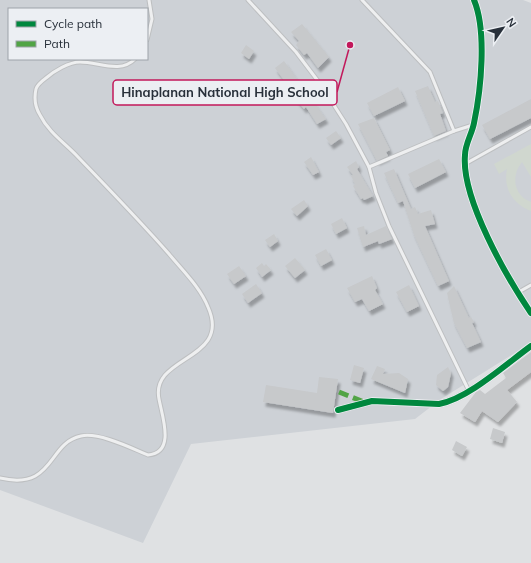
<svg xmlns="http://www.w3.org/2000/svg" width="531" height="563" font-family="Mulish,sans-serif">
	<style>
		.built { fill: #cdd1d6; fill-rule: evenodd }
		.green { fill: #d0d7cf }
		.building { fill: #c7c9cb; filter: url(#shadow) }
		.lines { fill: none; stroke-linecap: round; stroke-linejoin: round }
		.service-casing { stroke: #bdbfc1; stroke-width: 5 }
		.minor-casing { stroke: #bdbfc1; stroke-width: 8 }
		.service { stroke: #eeeff0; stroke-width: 3 }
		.minor { stroke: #eeeff0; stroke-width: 6 }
		.quiet { stroke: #51a445; stroke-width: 5; stroke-dasharray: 10 5; stroke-linecap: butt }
		.cycleway-casing { stroke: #eceff3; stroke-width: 8 }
		.cycleway { stroke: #00873e; stroke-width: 6 }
		.leader { fill: none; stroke: #c2185b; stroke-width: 1.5 }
		.callout-dot { fill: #c2185b; stroke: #eceff3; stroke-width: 1.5 }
		.callout { fill: #eceff3; stroke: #c2185b; stroke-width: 1.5 }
		.callout-label { font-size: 13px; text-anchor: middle; font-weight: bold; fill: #28303a }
	</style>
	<defs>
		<filter id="shadow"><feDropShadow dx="2.5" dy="4.5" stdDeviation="1" flood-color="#0004"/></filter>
	</defs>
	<rect width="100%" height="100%" fill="#dfe1e3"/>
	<path class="built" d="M0 0H523L531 3V343L441 399 415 419 191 444 143 543 0 490ZM9 9H147V59H9Z"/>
	<path class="green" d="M531 144V177L522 162C511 175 513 195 531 202V211C513 204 503 189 507 169L499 174 494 164Z"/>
	<g class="building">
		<path d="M302 24 329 57 318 68 307 53 304 55 296 45 299 41 291 32Z"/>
		<path d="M246 45 254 51 249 59 241 53Z"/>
		<path d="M284 61 326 119 317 124 306 107 304 109 284 85 286 83 275 68Z"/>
		<path d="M428 86 435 102 438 101 443 113 440 114 446 131 434 136 415 91Z"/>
		<path d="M398 87 405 101 374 116 367 103Z"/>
		<path d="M531 99V118L490 139 482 125Z"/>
		<path d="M374 118 390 150 386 152 388 156 377 161 358 124Z"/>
		<path d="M336 131 341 138 331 145 326 138Z"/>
		<path d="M311 157 319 172 313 175 304 162Z"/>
		<path d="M439 159 446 172 415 188 408 174Z"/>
		<path d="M356 161 359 167 357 169 373 196 364 200 363 198 361 199 353 186 355 184 351 176 353 175 347 167Z"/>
		<path d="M394 169 411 209 415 207 418 214 431 210 435 224 425 226 449 281 438 286 414 235 403 201 398 203 384 173Z"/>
		<path d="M304 200 308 206 297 216 291 209Z"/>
		<path d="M342 218 347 228 336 234 331 224Z"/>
		<path d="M364 226 366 235 386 226 392 239 379 244 378 241 363 247 357 228Z"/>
		<path d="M274 234 278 241 270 247 265 240Z"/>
		<path d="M326 249 332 260 321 266 315 255Z"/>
		<path d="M295 258 305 270 295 278 285 266Z"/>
		<path d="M262 263 264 266 266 264 271 270 262 277 256 268Z"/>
		<path d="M239 266 246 276 234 284 227 274Z"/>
		<path d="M372 276 377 288 375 290 383 304 369 311 362 299 355 302 347 288Z"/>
		<path d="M256 284 262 293 248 303 242 294Z"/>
		<path d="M409 285 419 306 407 312 396 292Z"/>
		<path d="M454 286 469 318 471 317 474 322 472 323 481 342 467 348 454 323 447 293Z"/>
		<path d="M531 352V372L507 390 517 402 498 422 482 411 475 422 460 413 476 392 480 390 485 394 506 378 503 373Z"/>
		<path d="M354 365 364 368 360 383 350 380Z"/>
		<path d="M377 366 385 369 383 374 399 373 408 379 405 393 371 379Z"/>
		<path d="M448 367 451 373 448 387 443 391 436 385 437 375Z"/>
		<path d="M319 377 338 379 333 413 263 402 266 385 317 393Z"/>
		<path d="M493 428 505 432 502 443 490 439Z"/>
		<path d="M456 441 467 447 462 456 452 450Z"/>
	</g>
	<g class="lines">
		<defs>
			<g id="service">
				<path d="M248 0 296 52 321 85 346 124 369 167 376 193 389 226 469 391"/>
				<path d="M362 0 430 72 454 131"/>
				<path d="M147 40 152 19 149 0"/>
				<path d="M465 164 531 127"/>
				<path d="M369 167 454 131 473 125"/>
				<path d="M517 293 531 285"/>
				<path d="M0 478C55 491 47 443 81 436 99 432 131 448 148 455 176 453 162 416 159 399 150 355 232 361 208 307 200 287 183 271 169 254 140 221 109 189 78 157 65 143 49 133 40 115 35 107 34 98 36 89 37 85 42 81 46 78 54 71 69 62 80 62 99 62 120 74 135 59"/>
			</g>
			<g id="minor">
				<path d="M474 0C487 31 481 90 474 123 472 134 465 144 465 155 461 198 507 278 531 313"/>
				<path d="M338 410 372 401 439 404C468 399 506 364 531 346"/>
			</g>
		</defs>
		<use href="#service" class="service-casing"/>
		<use href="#minor" class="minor-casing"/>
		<use href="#service" class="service"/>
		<use href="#minor" class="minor"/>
		<path class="quiet" d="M339 392 364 402"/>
		<defs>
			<g id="cycleway">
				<path d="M474 0C487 31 481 90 474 123 472 134 465 144 465 155 461 198 507 278 531 313"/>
				<path d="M338 410 372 401 439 404C468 399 506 364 531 346"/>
			</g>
		</defs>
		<use href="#cycleway" class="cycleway-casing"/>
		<use href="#cycleway" class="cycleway"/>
	</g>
	<path class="leader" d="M350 45L337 92"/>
	<circle class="callout-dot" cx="350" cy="45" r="4"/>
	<rect class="callout" x="113" y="80" width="224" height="25" rx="4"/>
	<g class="callout-label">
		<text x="225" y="97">Hinaplanan National High School</text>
	</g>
	<rect x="8" y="8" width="140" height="52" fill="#eceff3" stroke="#9ea3a9"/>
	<rect x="16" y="21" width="20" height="6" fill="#00873e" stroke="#9ea3a9"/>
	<text x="44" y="28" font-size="12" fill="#28303a">Cycle path</text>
	<rect x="16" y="41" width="20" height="6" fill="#51a445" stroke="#9ea3a9"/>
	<text x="44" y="48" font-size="12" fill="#28303a">Path</text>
	<g transform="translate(503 28) rotate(56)" stroke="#eceff3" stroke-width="3" paint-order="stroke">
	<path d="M0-3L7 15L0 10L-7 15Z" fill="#28303a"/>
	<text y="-6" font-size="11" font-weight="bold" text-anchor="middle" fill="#28303a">N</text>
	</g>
</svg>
